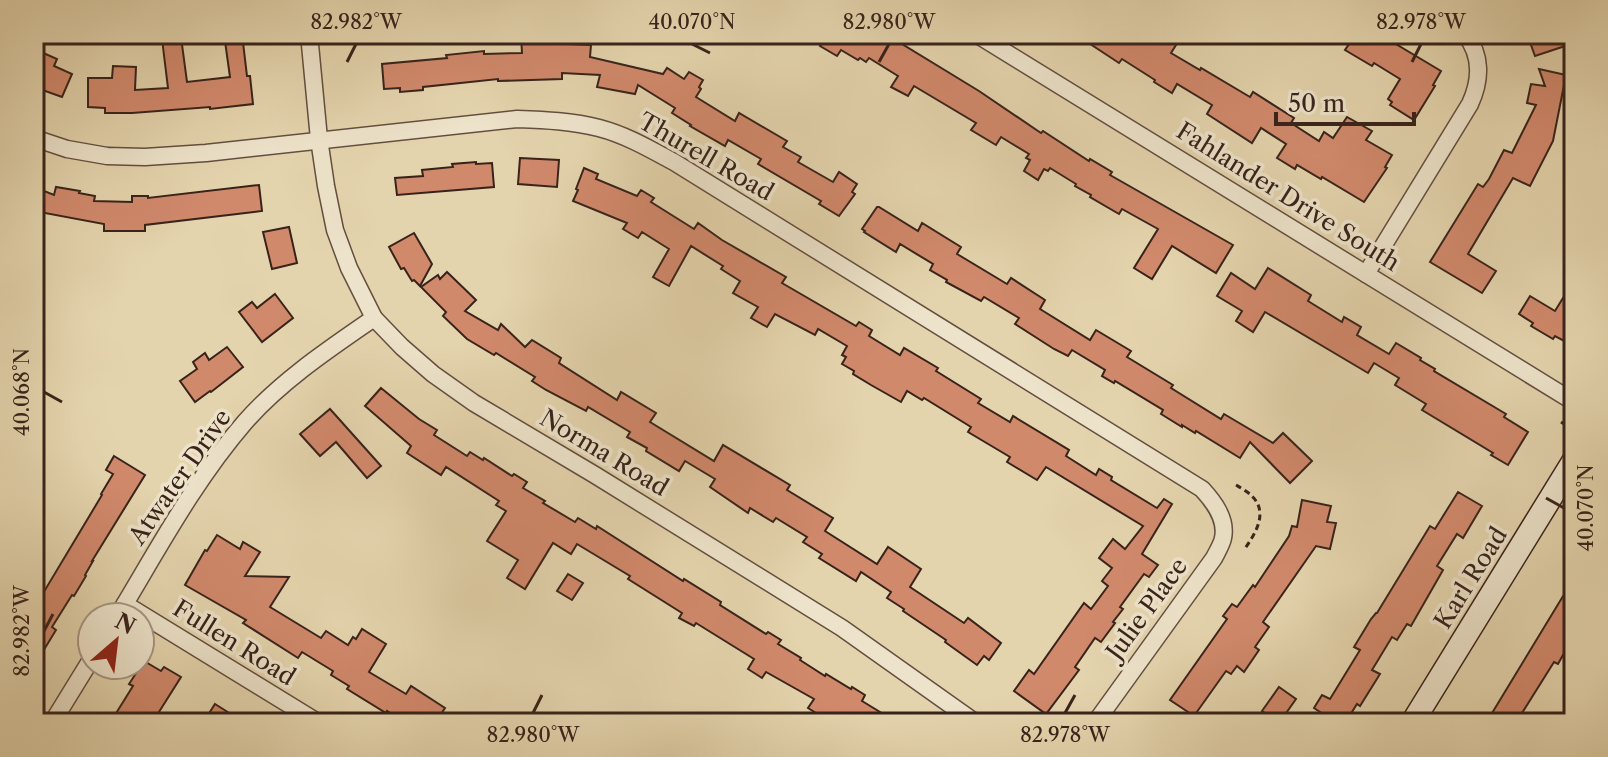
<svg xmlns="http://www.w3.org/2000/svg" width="1608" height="757" font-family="'Libre Caslon Text',serif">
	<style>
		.building { fill: #d1896c; stroke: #38231b; stroke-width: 2 }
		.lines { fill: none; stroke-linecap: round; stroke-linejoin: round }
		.street-casing { stroke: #634f40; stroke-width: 19 }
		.secondary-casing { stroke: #38231b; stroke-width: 25 }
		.path { stroke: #38231b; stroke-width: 3; stroke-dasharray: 6 4; stroke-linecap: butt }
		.street { stroke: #ede3ca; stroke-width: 16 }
		.secondary { stroke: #ede3ca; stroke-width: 22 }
		.ticks { fill: none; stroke: #38231b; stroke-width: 3 }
		.labels { text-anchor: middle; stroke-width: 7; stroke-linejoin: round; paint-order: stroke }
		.street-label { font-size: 24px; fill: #38231b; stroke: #ede3ca }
		.neatline { fill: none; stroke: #38231b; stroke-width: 3 }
		.ticks-label { font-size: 20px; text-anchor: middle; fill: #38231b }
	</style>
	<rect width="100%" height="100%" fill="#e4d4ad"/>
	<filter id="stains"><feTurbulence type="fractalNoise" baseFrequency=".0025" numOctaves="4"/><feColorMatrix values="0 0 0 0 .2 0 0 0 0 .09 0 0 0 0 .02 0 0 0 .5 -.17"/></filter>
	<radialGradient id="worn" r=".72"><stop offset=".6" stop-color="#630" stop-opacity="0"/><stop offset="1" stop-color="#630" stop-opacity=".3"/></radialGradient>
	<g class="building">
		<path d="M224 34H242L247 76H250L253 104 210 109V107L132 113H105V108L88 107V78H112L113 66 136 67 135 90 168 88 162 39 181 37 187 82 230 77Z"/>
		<path d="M569 34 568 44 591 45 590 57 663 74 667 68 684 79 689 72 703 80 699 87 701 89 696 97 735 121 739 113 787 141 783 147 801 157 798 162 833 182 839 172 857 184 852 192 855 194 839 216 819 204 821 201 758 164 761 159 728 140 725 146 690 126 691 125 672 113 675 108 638 85 635 94 597 87 600 75 562 73V79L498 81V79L423 87V90L400 92V88L384 89 382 64 447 58 446 55 484 51V54L522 53 521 35Z"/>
		<path d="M814 34H877L890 42 892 38 979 91 1041 133 1043 131 1089 161 1090 159 1112 172 1110 175 1233 245 1216 273 1172 246 1152 279 1134 268 1158 229 1122 209 1119 214 1090 197 1091 195 1075 186 1076 184 1050 168 1048 171 1044 169 1038 180 1024 171 1030 160 1026 158 1029 154 1001 137 996 145 971 130 976 123 914 86 908 96 891 87 898 76 869 58 866 62 860 58 858 60 841 50 837 56 820 46 824 40Z"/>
		<path d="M1075 34H1130L1144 43 1147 38 1151 41 1155 34H1158L1176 45 1171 53 1200 70 1201 68 1250 97 1253 92 1294 118 1291 123 1319 141 1324 132 1333 138 1347 117 1372 131 1366 140 1392 155 1385 167 1387 168 1364 202 1322 177 1321 179 1297 165 1295 169 1277 158 1286 144 1261 128 1252 143 1207 114 1212 105 1177 84 1172 93 1154 82 1155 80 1122 59 1119 63Z"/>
		<path d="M1333 34H1379L1441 71 1433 85 1435 86 1414 120 1390 105 1392 102 1388 99 1400 79 1374 63 1372 66 1345 50 1349 44Z"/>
		<path d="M1527 34H1561L1565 46 1535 56Z"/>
		<path d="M41 52 57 59 54 66 72 74 62 97 34 87V58L38 59Z"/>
		<path d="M1539 69 1566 75 1553 141 1530 186 1513 178 1468 254 1496 271 1482 293 1430 262 1478 184 1483 187 1489 179 1504 150 1512 153 1536 105 1527 103 1531 84 1545 86Z"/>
		<path d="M520 158 559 160 557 187 518 184Z"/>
		<path d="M476 162V164L492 163 494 187 397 195 395 178 423 176 422 170 453 167 452 164Z"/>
		<path d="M584 168 598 174 596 179 637 196 641 190 654 198 651 202 694 229 698 223 722 240 786 277 782 283 856 326 859 322 872 330 869 336 900 355 904 348 938 368 936 371 981 399 978 403 1010 422 1013 416 1069 450 1066 456 1096 475 1099 469 1112 477 1111 480 1157 508 1164 499 1172 504 1142 554 1158 565 1149 577 1144 574 1120 607 1123 609 1113 622 1115 623 1101 642 1095 638 1075 667 1079 670 1046 714 1014 691 1029 670 1034 674 1084 603 1091 609 1108 586 1102 581 1112 568 1099 558 1113 539 1125 549 1143 526 1046 467 1037 480 1007 462 1010 457 968 432 971 427 924 398 922 400 907 391 901 402 871 385 853 374 854 371 842 364 846 357 842 355 847 346 818 329 815 335 775 314 767 327 751 318 758 307 733 293 740 281 721 269 723 266 691 246 669 286 653 277 669 249 642 232 638 238 623 229 627 223 573 201 578 190 576 189Z"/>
		<path d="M259 185 262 211 145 225V231H104V224L34 211V187L54 195 56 187 80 191 79 193 95 196 94 201 132 202V196H148V198Z"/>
		<path d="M877 207H879L918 231 922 223 961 247 957 254 1007 284 1011 278 1045 300 1040 309 1090 340 1096 330 1131 351 1127 357 1173 385 1171 388 1221 419 1224 414 1273 443 1283 433 1312 461 1290 483 1250 442 1240 458 1196 431 1195 433 1182 425V427L1161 414 1163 410 1115 381 1114 383 1102 376 1105 370 1072 350 1068 356 1054 349 1015 324 1019 318 984 297 981 301 946 282 947 280 930 270 933 264 900 244 896 252 864 232 865 231 862 229Z"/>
		<path d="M289 227 297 263 272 269 263 232Z"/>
		<path d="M414 233 432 264 420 286 414 280 412 281 404 268 401 269 389 247Z"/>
		<path d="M1268 268 1311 295 1308 301 1342 322 1344 317 1361 327 1357 335 1389 354 1396 343 1421 358 1420 360 1435 369 1434 371 1506 414 1504 417 1528 432 1508 465 1491 455 1493 453 1422 410 1426 404 1395 385 1399 378 1374 363 1368 373 1265 312 1253 332 1236 321 1242 311 1217 296 1231 273 1255 289Z"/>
		<path d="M447 272 476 300 465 311 498 330 501 324 525 347 532 340 561 358 559 363 617 400 621 392 656 413 650 422 714 461 723 445 790 485 787 490 833 518 825 531 877 564 888 547 921 569 910 587 964 623 968 618 1001 643 989 660 984 656 977 665 945 642 946 640 903 611 904 609 887 598 891 592 861 572 856 581 819 558 822 554 803 542 807 537 776 518 773 522 750 508 748 513 710 487 715 479 685 461 679 471 646 451 647 448 627 437 630 432 588 407 586 411 546 390 532 381 535 377 496 353 494 355 467 339 443 316 446 312 421 287 438 275 440 279Z"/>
		<path d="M1574 280V329L1566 342 1555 336 1553 339 1531 326 1533 323 1519 314 1530 296 1555 311Z"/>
		<path d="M275 294 293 318 262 342 239 312 252 302 257 308Z"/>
		<path d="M227 347 243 367 211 392 210 391 195 402 180 381 197 369 193 362 205 353 209 360Z"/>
		<path d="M381 388 419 419 437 430 434 435 467 456 470 452 483 460 484 458 512 476 514 474 527 482 523 488 545 501 543 503 575 522 578 518 596 529 597 526 683 581 684 579 721 602 720 605 766 634 768 632 781 640 778 644 801 658 800 660 825 676 826 674 851 689 852 687 865 695 862 701 898 723H832L808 708 814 699 766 672 762 678 748 669 754 659 696 623 694 626 679 618 682 613 628 579 630 576 577 544 571 554 553 543 525 589 507 578 518 560 487 541 506 511 496 505 499 501 446 467 441 475 407 453 411 446 365 406Z"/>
		<path d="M330 409 381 466 367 478 336 442 320 456 300 434Z"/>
		<path d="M114 456 145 475 92 561H93L85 575 86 576 74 596 72 595 52 627 56 630 34 666V603L43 589 45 590 102 495 101 494 113 474 106 470Z"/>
		<path d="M1458 492 1482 506 1463 538 1457 534 1437 566 1443 570 1411 626 1407 624 1397 640 1392 637 1372 670 1380 674 1360 706 1357 704 1345 723H1313L1320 712 1314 708 1322 695 1330 699 1360 650 1354 647 1371 619 1376 613H1377L1430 526 1435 529Z"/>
		<path d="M1302 500 1331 506 1327 522 1336 523 1330 549 1316 546 1263 622 1269 627 1255 647 1259 650 1244 672 1237 666 1231 674 1226 671 1194 716 1170 700 1227 619 1223 616 1232 604 1237 607 1253 585 1255 587 1289 536 1292 526 1297 527Z"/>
		<path d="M217 535 240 549 243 542 260 552 245 576 289 577 270 607 321 638 326 631 348 645 353 637 356 639 362 629 386 644 369 672 406 694 411 686 445 708 435 723H405L387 711 386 713 347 689 349 686 331 675 333 671 302 652 298 658 243 623 246 620 185 585 205 550 207 551Z"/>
		<path d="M568 574 583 583 572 600 557 591Z"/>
		<path d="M1574 578V648L1568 658 1563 655 1558 664 1554 662 1522 713 1538 723H1486Z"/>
		<path d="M144 661 161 671 164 667 181 677 152 723H110L133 686 129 684Z"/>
		<path d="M1279 687 1296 699 1279 723 1262 711Z"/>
		<path d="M215 704 245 723H203Z"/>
	</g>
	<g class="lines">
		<defs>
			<g id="street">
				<path d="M309 34 319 139 326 186 335 230 349 268 374 318 402 347 433 374 474 403 595 475 842 628 976 723"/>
				<path d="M976 34 1574 402"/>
				<path d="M34 138 67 149 107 156 145 157 206 153 517 119C544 120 572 121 599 128 626 135 650 149 674 162L1202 489C1214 502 1227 519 1223 538 1222 544 1217 552 1214 558L1095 723"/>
				<path d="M1366 274 1470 104C1481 80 1482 55 1465 34"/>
				<path d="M125 604 319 723"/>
				<path d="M117 617C157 551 194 481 245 422 281 381 329 349 374 318"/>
				<path d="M52 723 92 658"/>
			</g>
			<path id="secondary" d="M1412 723 1574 460"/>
		</defs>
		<use href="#street" class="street-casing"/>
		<use href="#secondary" class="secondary-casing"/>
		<g class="path">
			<path d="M1561 422 1570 428"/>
			<path d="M1236 485C1241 488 1248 492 1252 496 1269 513 1255 534 1244 550"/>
		</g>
		<use href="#street" class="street"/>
		<use href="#secondary" class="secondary"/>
	</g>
	<path class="ticks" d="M692 44 710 53M347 62 356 44M879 62 889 44M1412 62 1421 44M44 392 62 402M1546 498 1564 508M44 631 53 614M533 713 542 695M1065 713 1075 695"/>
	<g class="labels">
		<g class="street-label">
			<text transform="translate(706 157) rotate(30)" y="8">Thurell Road</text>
			<text transform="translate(1288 197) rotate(32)" y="8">Fahlander Drive South</text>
			<text transform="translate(604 453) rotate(31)" y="8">Norma Road</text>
			<text transform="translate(180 477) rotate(-55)" y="8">Atwater Drive</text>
			<text transform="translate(1471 578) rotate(-58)" y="8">Karl Road</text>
			<text transform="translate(1147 609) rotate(-54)" y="8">Julie Place</text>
			<text transform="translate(234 643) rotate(32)" y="8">Fullen Road</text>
		</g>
	</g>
	<rect width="1608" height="757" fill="none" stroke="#e4d4ad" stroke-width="88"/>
	<g transform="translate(116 641) rotate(28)"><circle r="38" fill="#ede3ca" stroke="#a59684" stroke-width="2"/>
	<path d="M0-6L14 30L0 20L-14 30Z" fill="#8f2418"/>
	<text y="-12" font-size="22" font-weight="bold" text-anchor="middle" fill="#38231b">N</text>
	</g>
	<path d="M1276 112v12h138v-12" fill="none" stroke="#38231b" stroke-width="4"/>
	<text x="1288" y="112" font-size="24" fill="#38231b" stroke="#ede3ca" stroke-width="6" paint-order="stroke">50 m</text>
	<rect x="44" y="44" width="1520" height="669" class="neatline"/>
	<g class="ticks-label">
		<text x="356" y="29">82.982°W</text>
		<text x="692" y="29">40.070°N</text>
		<text x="889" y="29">82.980°W</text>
		<text x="1421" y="29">82.978°W</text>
		<text transform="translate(22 392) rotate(-90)" y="7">40.068°N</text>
		<text transform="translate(1586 508) rotate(-90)" y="7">40.070°N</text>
		<text transform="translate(22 631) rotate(-90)" y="7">82.982°W</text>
		<text x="533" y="742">82.980°W</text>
		<text x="1065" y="742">82.978°W</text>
	</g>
	<rect width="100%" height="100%" filter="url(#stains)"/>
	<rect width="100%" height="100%" fill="url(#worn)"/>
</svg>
